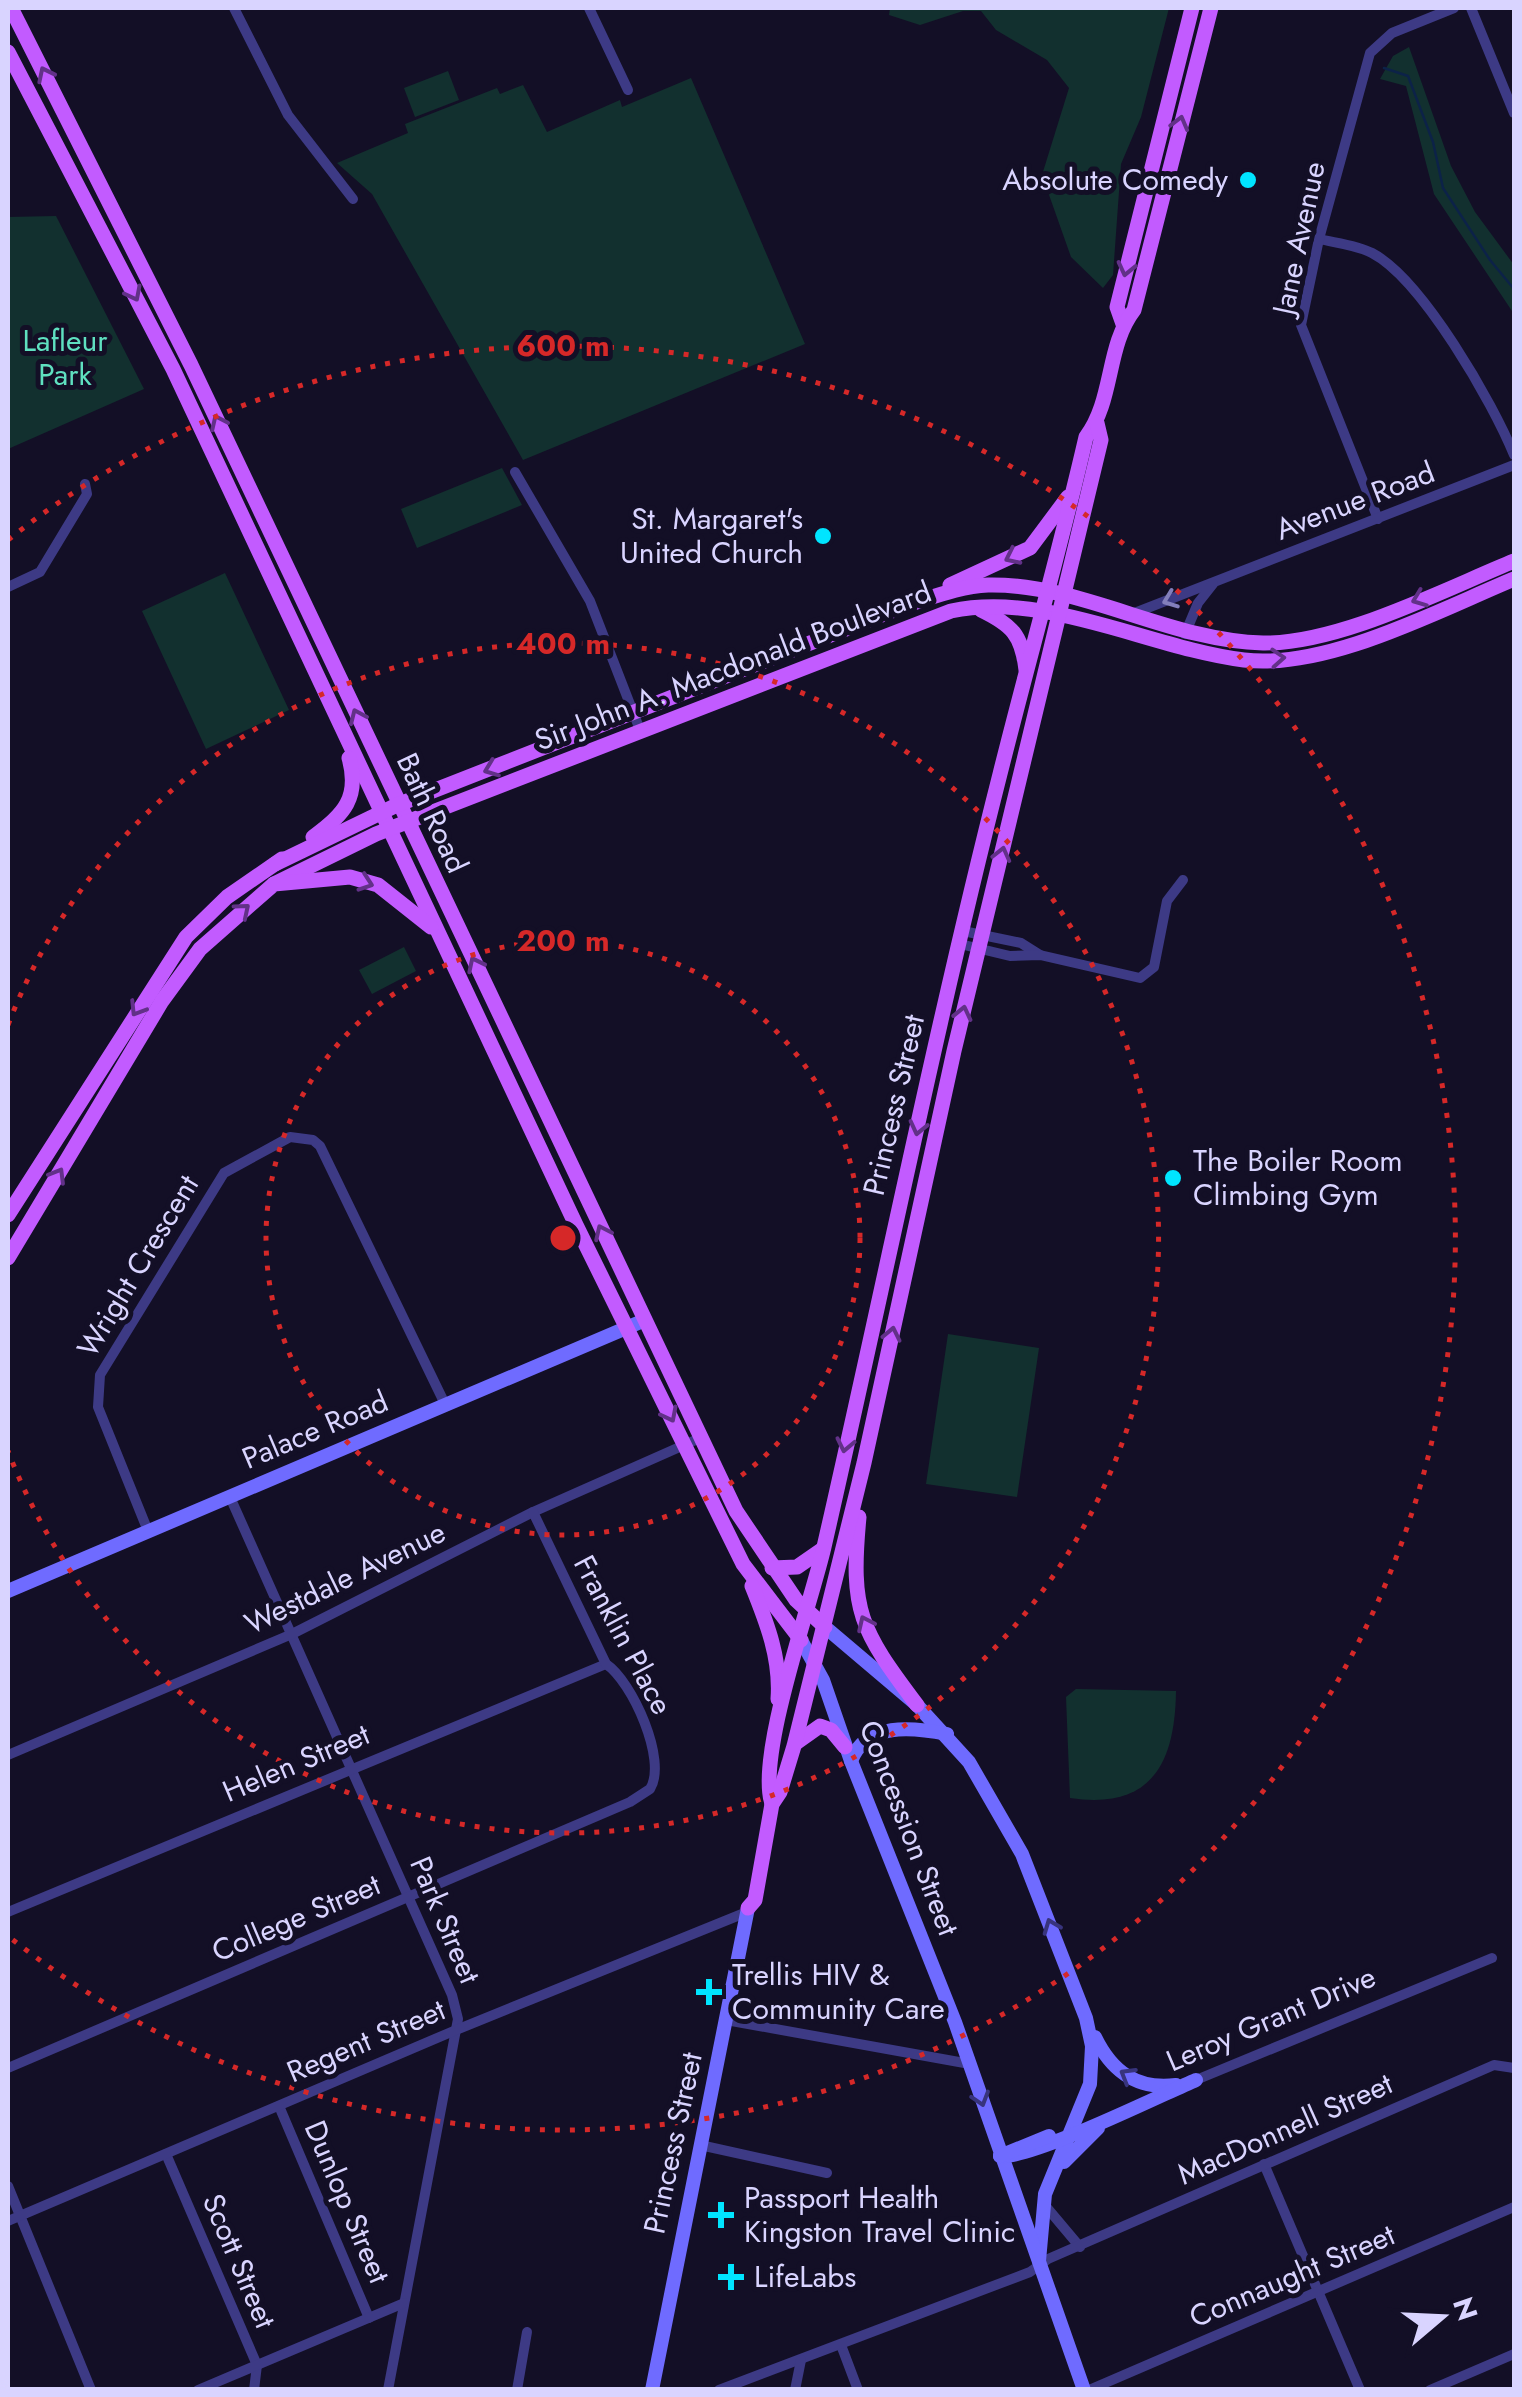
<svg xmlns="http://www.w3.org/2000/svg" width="1522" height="2397" font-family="Jost,sans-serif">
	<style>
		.green { fill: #12302f }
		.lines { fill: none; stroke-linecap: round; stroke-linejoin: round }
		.stream { stroke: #0c2248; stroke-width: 2.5 }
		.street { stroke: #3d3a85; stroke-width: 10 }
		.secondary { stroke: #6f6bff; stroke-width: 14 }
		.primary { stroke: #c25bff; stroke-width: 15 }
		.oneway { stroke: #623188 }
		.oneway2 { stroke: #837fbc }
		.oneway3 { stroke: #38347d }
		.ring { fill: none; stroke: #d62828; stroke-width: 5; stroke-dasharray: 5 10 }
		.poi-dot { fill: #00e5ff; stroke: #130f26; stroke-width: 4 }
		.labels { text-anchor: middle; stroke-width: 10; stroke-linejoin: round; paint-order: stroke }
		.poi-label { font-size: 30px; fill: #d9d4ff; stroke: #130f26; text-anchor: start }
		.street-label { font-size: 30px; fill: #d9d4ff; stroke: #130f26 }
		.park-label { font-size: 30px; fill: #5fe0c0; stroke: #130f26 }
		.centre { fill: #d62828; stroke: #130f26; stroke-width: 5 }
		.ring-label { font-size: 30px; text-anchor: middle; font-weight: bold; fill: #d62828; stroke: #130f26; stroke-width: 10; stroke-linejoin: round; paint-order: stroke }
	</style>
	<rect width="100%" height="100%" fill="#130f26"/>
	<g class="green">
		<path d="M890 8H1169L1141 117 1121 164 1113 275 1103 288 1071 257 1042 175 1069 88 1047 60 996 30 981 11H963L920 25 889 15Z"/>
		<path d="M1409 47 1451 166 1475 212 1514 265V314L1434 194 1406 86 1380 79 1393 56Z"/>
		<path d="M448 71 459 100 415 117 404 88Z"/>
		<path d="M691 78 805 344 523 460 372 194 337 163 408 133 405 124 497 88 500 94 523 85 547 132 620 100 622 107Z"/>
		<path d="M56 216 144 389 8 449V217Z"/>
		<path d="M502 468 522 505 417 548 401 509Z"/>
		<path d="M225 573 289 710 206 749 142 611Z"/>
		<path d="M404 947 416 971 372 994 359 970Z"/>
		<path d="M948 1334 1039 1348 1017 1497 926 1484Z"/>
		<path d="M1076 1689 1176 1691C1175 1765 1150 1810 1070 1798L1066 1697Z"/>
	</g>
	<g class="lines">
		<path class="stream" d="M1384 68 1408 76 1433 142 1443 188 1490 260 1514 289"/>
		<g class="street">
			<path d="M234 8 288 115 353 199"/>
			<path d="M589 8 628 90"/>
			<path d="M1471 8 1514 113"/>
			<path d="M1319 239C1336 243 1357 245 1372 253 1422 279 1493 403 1514 455"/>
			<path d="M515 472 590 601 640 730"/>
			<path d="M1378 519 1301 325 1319 239 1370 53 1392 33 1454 8"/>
			<path d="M8 587 40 572 87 494 85 484"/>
			<path d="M1132 614 1514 465"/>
			<path d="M1185 634 1198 603 1213 584"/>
			<path d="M963 931 1021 943 1040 955"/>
			<path d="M960 944 1010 956 1040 955 1140 978 1154 967 1167 901 1183 880"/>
			<path d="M230 1497 452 1995 458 2019 388 2390"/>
			<path d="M148 1531 98 1407 100 1375 224 1173 290 1137 313 1140 320 1146 445 1404"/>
			<path d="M8 1755 292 1634 533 1512 700 1438"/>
			<path d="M8 1912 606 1664"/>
			<path d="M726 2020 970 2064"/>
			<path d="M8 2068 630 1802 650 1789C668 1761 632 1681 606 1664L533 1512"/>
			<path d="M1196 2080 1492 1958"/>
			<path d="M279 2106 369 2318"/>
			<path d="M700 2145 827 2173"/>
			<path d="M166 2154 257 2365 254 2390"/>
			<path d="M1264 2164 1360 2390"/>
			<path d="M8 2186 91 2390"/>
			<path d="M1043 2203 1080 2247"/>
			<path d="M8 2221 456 2030 747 1912"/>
			<path d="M841 2345 858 2390"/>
			<path d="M198 2390 404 2303"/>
			<path d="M517 2390 527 2332"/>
			<path d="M719 2390 1030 2272 1048 2259 1494 2065 1514 2068"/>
			<path d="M795 2390 801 2360"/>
			<path d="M1089 2390 1514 2207"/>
			<path d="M1430 2390 1514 2354"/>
		</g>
		<g class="secondary">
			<path d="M8 1591 645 1320"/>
			<path d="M825 1627 917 1705 969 1762 1022 1854 1086 2018 1092 2046 1090 2084 1045 2194 1039 2261"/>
			<path d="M801 1640 823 1680 851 1761 955 2022 1084 2390"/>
			<path d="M851 1761C866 1722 912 1727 947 1734"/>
			<path d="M1095 2037C1112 2072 1137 2090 1176 2085"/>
			<path d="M1000 2156C1029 2160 1159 2096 1196 2080"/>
			<path d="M1000 2156 1049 2136"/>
			<path d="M1064 2162 1098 2128"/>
			<path d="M652 2390 748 1908"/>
		</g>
		<g class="primary">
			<path d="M11 8 191 365 736 1511 796 1600 825 1627"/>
			<path d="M8 52 173 369 576 1225 743 1564 801 1640"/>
			<path d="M1123 324 1117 307 1192 8"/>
			<path d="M950 585 1030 548 1068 497"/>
			<path d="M981 610C1012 625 1022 635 1026 670"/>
			<path d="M313 837C344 815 360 797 349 758"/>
			<path d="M275 864 397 805 907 605C933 597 961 586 988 585 1081 583 1169 641 1263 643 1339 644 1443 590 1514 561"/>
			<path d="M274 884 376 834 951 611C1047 591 1149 648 1244 660 1327 670 1439 610 1514 579"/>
			<path d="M8 1215 186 937 227 897 282 859"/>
			<path d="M8 1258 162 1001 200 949 274 884 350 877 378 885 431 927"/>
			<path d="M859 1517C850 1612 860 1629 917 1705"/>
			<path d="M772 1568 797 1567 823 1549"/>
			<path d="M752 1586C767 1623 781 1659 778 1699"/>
			<path d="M796 1743 820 1726 831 1730 845 1747"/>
			<path d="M772 1804C756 1756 811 1604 824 1547 883 1290 935 1030 1000 774 1028 662 1060 550 1086 437 1114 400 1106 346 1134 310L1211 8"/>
			<path d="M748 1908 755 1900 772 1804 780 1792 794 1746 864 1463 954 1051 1101 440 1097 423"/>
		</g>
	</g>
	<defs><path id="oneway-chevron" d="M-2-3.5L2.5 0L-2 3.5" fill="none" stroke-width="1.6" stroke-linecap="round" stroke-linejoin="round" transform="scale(2.5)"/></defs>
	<g class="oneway">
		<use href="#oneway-chevron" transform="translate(45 74) rotate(-116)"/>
		<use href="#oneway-chevron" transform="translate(1180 123) rotate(-75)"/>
		<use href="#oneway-chevron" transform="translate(1126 269) rotate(103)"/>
		<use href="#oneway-chevron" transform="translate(134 294) rotate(63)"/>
		<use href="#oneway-chevron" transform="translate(218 422) rotate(-115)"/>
		<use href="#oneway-chevron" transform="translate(1012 557) rotate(154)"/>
		<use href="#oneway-chevron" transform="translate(1419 599) rotate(159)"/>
		<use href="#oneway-chevron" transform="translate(1278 658) rotate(-4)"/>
		<use href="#oneway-chevron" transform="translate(357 716) rotate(-114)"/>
		<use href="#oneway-chevron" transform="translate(491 769) rotate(159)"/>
		<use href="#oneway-chevron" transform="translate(1002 854) rotate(-76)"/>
		<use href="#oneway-chevron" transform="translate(366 883) rotate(19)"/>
		<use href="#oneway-chevron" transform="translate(243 910) rotate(-40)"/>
		<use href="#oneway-chevron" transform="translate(475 964) rotate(-116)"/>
		<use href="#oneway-chevron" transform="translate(137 1009) rotate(122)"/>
		<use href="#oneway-chevron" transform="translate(963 1013) rotate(-77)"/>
		<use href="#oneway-chevron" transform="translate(918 1128) rotate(103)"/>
		<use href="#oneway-chevron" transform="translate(58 1175) rotate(-59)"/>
		<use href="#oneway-chevron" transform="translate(602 1232) rotate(-115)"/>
		<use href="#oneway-chevron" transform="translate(892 1334) rotate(-78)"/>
		<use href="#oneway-chevron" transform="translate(670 1415) rotate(63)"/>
		<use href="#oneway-chevron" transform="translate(845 1445) rotate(102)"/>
		<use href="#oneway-chevron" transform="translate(865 1623) rotate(-115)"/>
	</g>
	<use class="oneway2" href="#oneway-chevron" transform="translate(1170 600) rotate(159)"/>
	<g class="oneway3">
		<use href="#oneway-chevron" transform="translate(1051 1926) rotate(-111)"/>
		<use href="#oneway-chevron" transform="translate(1127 2075) rotate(-149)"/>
		<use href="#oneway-chevron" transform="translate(981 2099) rotate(73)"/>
	</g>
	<g class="ring">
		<circle cx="563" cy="1238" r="297"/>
		<path d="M8 1025A595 595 0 1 1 8 1451"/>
		<path d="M8 540A892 892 0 1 1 8 1936"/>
	</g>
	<g class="poi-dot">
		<circle cx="1248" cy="180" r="10"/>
		<circle cx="823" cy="536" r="10"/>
		<circle cx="1173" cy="1178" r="10"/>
		<path d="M704 1977h10v10h10v10h-10v10h-10v-10h-10v-10h10z"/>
		<path d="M716 2200h10v10h10v10h-10v10h-10v-10h-10v-10h10z"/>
		<path d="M726 2262h10v10h10v10h-10v10h-10v-10h-10v-10h10z"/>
	</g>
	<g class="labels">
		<g class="poi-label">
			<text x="1228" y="190" text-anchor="end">Absolute Comedy</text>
			<text x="803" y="529" text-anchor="end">St. Margaret's<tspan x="803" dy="34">United Church</tspan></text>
			<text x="1193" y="1171">The Boiler Room<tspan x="1193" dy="34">Climbing Gym</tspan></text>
			<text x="732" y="1985">Trellis HIV &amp;<tspan x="732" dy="34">Community Care</tspan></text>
			<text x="744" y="2208">Passport Health<tspan x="744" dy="34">Kingston Travel Clinic</tspan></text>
			<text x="754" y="2287">LifeLabs</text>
		</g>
		<g class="street-label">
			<text transform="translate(1299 238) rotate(-78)" y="10">Jane Avenue</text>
			<text transform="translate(1355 501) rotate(-21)" y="10">Avenue Road</text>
			<text transform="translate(733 666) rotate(-21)" y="10">Sir John A. Macdonald Boulevard</text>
			<text transform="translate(432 813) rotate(65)" y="10">Bath Road</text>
			<text transform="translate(894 1105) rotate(-77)" y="10">Princess Street</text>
			<text transform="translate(138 1266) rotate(-59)" y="10">Wright Crescent</text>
			<text transform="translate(315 1430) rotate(-23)" y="10">Palace Road</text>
			<text transform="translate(345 1578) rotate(-26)" y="10">Westdale Avenue</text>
			<text transform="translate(623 1635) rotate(62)" y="10">Franklin Place</text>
			<text transform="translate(296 1763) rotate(-23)" y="10">Helen Street</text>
			<text transform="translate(909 1828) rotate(69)" y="10">Concession Street</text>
			<text transform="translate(296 1918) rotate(-23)" y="10">College Street</text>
			<text transform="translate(445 1920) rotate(67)" y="10">Park Street</text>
			<text transform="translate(1271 2019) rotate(-23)" y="10">Leroy Grant Drive</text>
			<text transform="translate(366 2041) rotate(-23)" y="10">Regent Street</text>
			<text transform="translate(1285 2129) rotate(-24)" y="10">MacDonnell Street</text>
			<text transform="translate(673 2143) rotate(-78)" y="10">Princess Street</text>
			<text transform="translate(347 2202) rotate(67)" y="10">Dunlop Street</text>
			<text transform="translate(239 2261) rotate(67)" y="10">Scott Street</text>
			<text transform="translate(1292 2276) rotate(-23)" y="10">Connaught Street</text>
		</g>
		<g class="park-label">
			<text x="65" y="351">Lafleur<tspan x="65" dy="34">Park</tspan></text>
		</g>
	</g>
	<circle cx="563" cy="1238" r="15" class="centre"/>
	<g class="ring-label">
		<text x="563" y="356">600 m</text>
		<text x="563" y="654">400 m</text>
		<text x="563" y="951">200 m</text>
	</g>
	<rect width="1522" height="2397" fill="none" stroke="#d9d4ff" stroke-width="20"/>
	<g transform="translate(1442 2317) rotate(71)" stroke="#130f26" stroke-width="8" paint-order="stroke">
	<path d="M0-8L18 38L0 25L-18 38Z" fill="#d9d4ff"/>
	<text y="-15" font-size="28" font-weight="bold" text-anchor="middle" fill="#d9d4ff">N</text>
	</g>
</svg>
